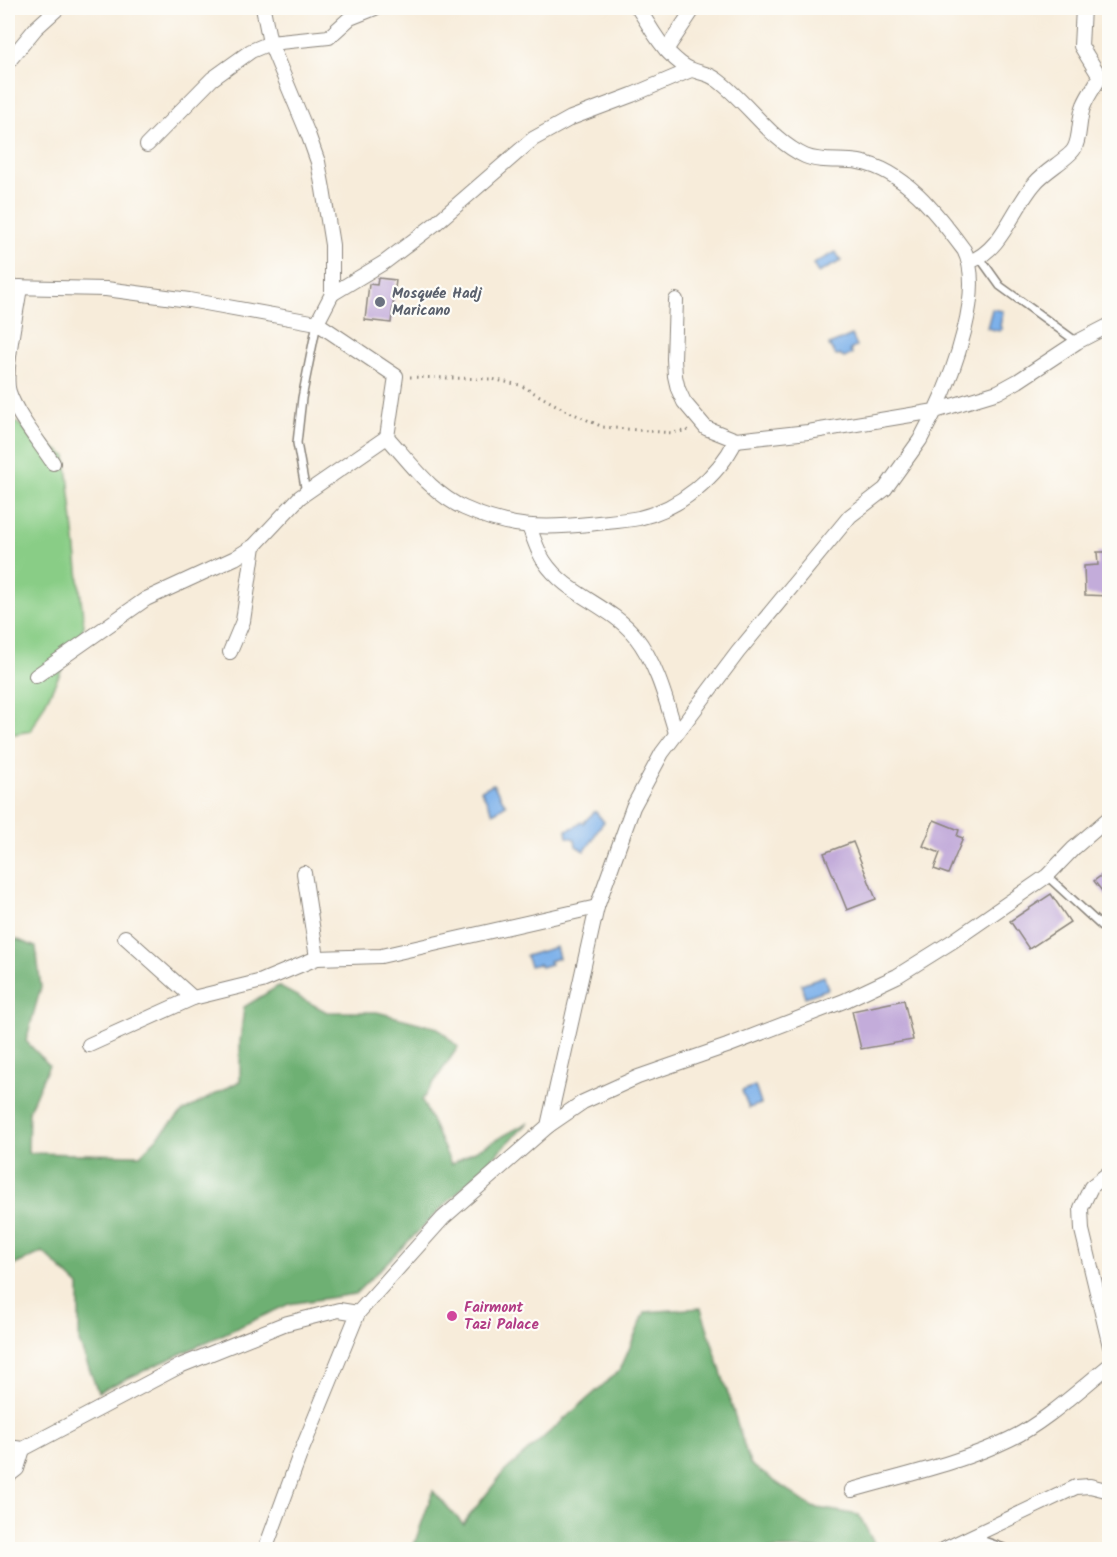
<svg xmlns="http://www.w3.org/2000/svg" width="1117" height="1557" font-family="Kalam,sans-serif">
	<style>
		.green { fill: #89cd86; stroke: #527451; stroke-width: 1.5 }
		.forest { fill: #6eb073; stroke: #456648; stroke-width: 1.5 }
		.water { fill: #7db1ea; stroke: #4c6683; stroke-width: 1.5 }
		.building { fill: #c3acda }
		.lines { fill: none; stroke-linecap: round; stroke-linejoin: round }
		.service-casing { stroke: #8a847b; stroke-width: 10 }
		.minor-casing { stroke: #8a847b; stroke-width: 16 }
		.path { stroke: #8a847b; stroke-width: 3; stroke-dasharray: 1.5 4.5; stroke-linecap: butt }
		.service { stroke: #fff; stroke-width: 7 }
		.minor { stroke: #fff; stroke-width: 14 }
		.worship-dot { fill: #6b7280; stroke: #fdfcf7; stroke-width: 2 }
		.hotel-dot { fill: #d1479c; stroke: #fdfcf7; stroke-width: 2 }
		.labels { text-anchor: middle; stroke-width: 4.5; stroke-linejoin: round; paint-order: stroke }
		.worship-label { font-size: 15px; font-weight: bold; fill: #5b616d; stroke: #fdfcf7; text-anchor: start }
		.hotel-label { font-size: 15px; font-weight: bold; fill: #b23c85; stroke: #fdfcf7; text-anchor: start }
	</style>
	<rect width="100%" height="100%" fill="#fdfcf7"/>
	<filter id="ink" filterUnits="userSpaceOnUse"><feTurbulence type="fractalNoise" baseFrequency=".0167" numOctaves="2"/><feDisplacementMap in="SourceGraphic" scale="12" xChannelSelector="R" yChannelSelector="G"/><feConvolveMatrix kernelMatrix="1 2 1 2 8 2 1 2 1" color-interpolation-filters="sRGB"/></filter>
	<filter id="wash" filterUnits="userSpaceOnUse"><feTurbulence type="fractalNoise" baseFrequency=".008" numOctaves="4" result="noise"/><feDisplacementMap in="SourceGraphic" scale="24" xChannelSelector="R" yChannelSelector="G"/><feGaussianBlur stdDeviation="1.35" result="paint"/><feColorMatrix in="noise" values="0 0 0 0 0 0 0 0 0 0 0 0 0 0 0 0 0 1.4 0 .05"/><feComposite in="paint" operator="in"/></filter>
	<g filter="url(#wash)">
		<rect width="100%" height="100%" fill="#f7ecda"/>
		<path class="green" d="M8 417 66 456 84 626 31 731 8 735Z"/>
		<g class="forest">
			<path d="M8 936 36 947 41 987 26 1041 49 1065 29 1110 28 1153 140 1155 182 1112 240 1081V1041L244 1007 278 986 327 1012H377L438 1028 458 1047 422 1100 451 1164 529 1122 355 1294 289 1304 98 1392 79 1342V1286L43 1252 8 1268Z"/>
			<path d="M701 1308 750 1464 812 1507 859 1515 877 1549H411L414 1545 433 1491 463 1524 503 1473 620 1370 645 1312Z"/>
		</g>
		<g class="water">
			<path d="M836 252 841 261 818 273 813 264Z"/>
			<path d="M992 309 1003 311 1000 326 1002 329 999 331 987 328Z"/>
			<path d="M852 335 857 346 850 350 852 354 844 358 841 355 836 356 829 345Z"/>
			<path d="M493 784 506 805 493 813 481 790Z"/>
			<path d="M595 811 604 822C595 830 594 842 584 851L576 846 575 839 567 837 566 830 575 827 581 822 583 823Z"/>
			<path d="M556 947 559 958 549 961 551 964 541 967 539 964 530 966 526 956Z"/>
			<path d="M824 976 828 989 805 997 801 984Z"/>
			<path d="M755 1086 761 1104 749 1108 742 1091Z"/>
		</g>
		<g id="blocks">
			<g class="building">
				<path d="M378 278 396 280 391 323 365 320 369 284 377 285Z"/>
				<path d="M1097 552H1110V596L1085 595 1084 566 1098 565Z"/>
				<path d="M934 820 959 830 957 836 963 838 948 874 934 869 940 853 923 846Z"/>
				<path d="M853 842 876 899 847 910 824 853Z"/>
				<path d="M1110 869V901L1094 881Z"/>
				<path d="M1051 894 1070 922 1029 949 1010 921Z"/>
				<path d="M904 1000 913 1040 861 1049 852 1011Z"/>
			</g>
		</g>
	</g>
	<g filter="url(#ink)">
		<use href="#blocks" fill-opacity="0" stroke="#8a847b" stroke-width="1.5"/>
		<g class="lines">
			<defs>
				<g id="service">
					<path d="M980 258 1000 286 1077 342"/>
					<path d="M302 494 305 487 297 443 302 398 317 323"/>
					<path d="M1047 876 1110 934"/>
					<path d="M972 1537 1010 1550"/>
				</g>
				<g id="minor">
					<path d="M263 8 270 43 308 134 318 162 323 189 332 245V294L317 323"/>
					<path d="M638 8C648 23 656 40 669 53 675 59 682 66 690 69 699 73 708 73 716 79 746 100 771 141 805 156 821 163 842 159 859 162 905 170 938 215 964 250 985 289 953 374 935 411L808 432 736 440 706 428 684 402 678 389 675 376 674 359 676 300"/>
					<path d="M1083 8 1081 46 1100 77 1110 74"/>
					<path d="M666 50 694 8"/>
					<path d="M8 62 36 28 58 8"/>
					<path d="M147 145 212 79 251 51 270 43 329 37 350 18 375 8"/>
					<path d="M969 262C1003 250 1013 207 1036 182 1044 172 1070 157 1074 149 1081 138 1078 119 1084 105 1088 95 1095 86 1100 77"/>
					<path d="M8 287 106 289 189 300 317 323 396 376 387 437C410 462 432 494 464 508 508 528 542 529 589 524 605 522 623 521 639 518 679 509 718 477 736 440"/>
					<path d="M20 287C17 310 3 373 9 392 16 414 40 443 53 463"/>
					<path d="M332 294 385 262 435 224 533 139 571 118 632 95 691 70"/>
					<path d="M529 527C534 538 537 551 544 561 566 595 610 605 635 636 657 664 666 700 676 733"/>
					<path d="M230 652 243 621 254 546"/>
					<path d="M36 676 146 599 235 558 254 546 300 497 387 437"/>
					<path d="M304 873 317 958"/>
					<path d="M125 937 193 998"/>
					<path d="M89 1045 193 998 262 981 317 958 381 956 597 907"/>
					<path d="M548 1126 583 1102 638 1077 727 1046 844 1001 897 976 953 941 1047 876 1073 849 1110 817"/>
					<path d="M1110 1172 1091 1187 1081 1208 1082 1230 1110 1346"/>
					<path d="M8 1447 23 1449 182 1365 284 1324 339 1310 358 1313"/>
					<path d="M8 1476 17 1469 23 1449"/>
					<path d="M852 1490C904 1475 961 1463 1010 1439 1044 1423 1080 1389 1110 1365"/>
					<path d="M265 1550 299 1457 358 1313 443 1218 548 1126 597 907 633 807 662 753 738 652 850 516 885 489 920 440 935 411 998 392 1018 381 1077 342 1110 325"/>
					<path d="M943 1550 1076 1487 1090 1486 1110 1491"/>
				</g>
			</defs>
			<use href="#service" class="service-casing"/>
			<use href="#minor" class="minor-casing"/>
			<path class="path" d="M410 377 492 379 520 385 565 410 603 427 672 433 689 430"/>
			<use href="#service" class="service"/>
			<use href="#minor" class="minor"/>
		</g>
	</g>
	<circle class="worship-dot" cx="380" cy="302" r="6"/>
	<circle class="hotel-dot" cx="452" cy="1316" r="6"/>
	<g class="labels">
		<g class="worship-label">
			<text x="392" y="298">Mosquée Hadj<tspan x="392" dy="17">Maricano</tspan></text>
		</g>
		<g class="hotel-label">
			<text x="464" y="1312">Fairmont<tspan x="464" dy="17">Tazi Palace</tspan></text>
		</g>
	</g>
	<rect width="1117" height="1557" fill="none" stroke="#fdfcf7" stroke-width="30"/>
</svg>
